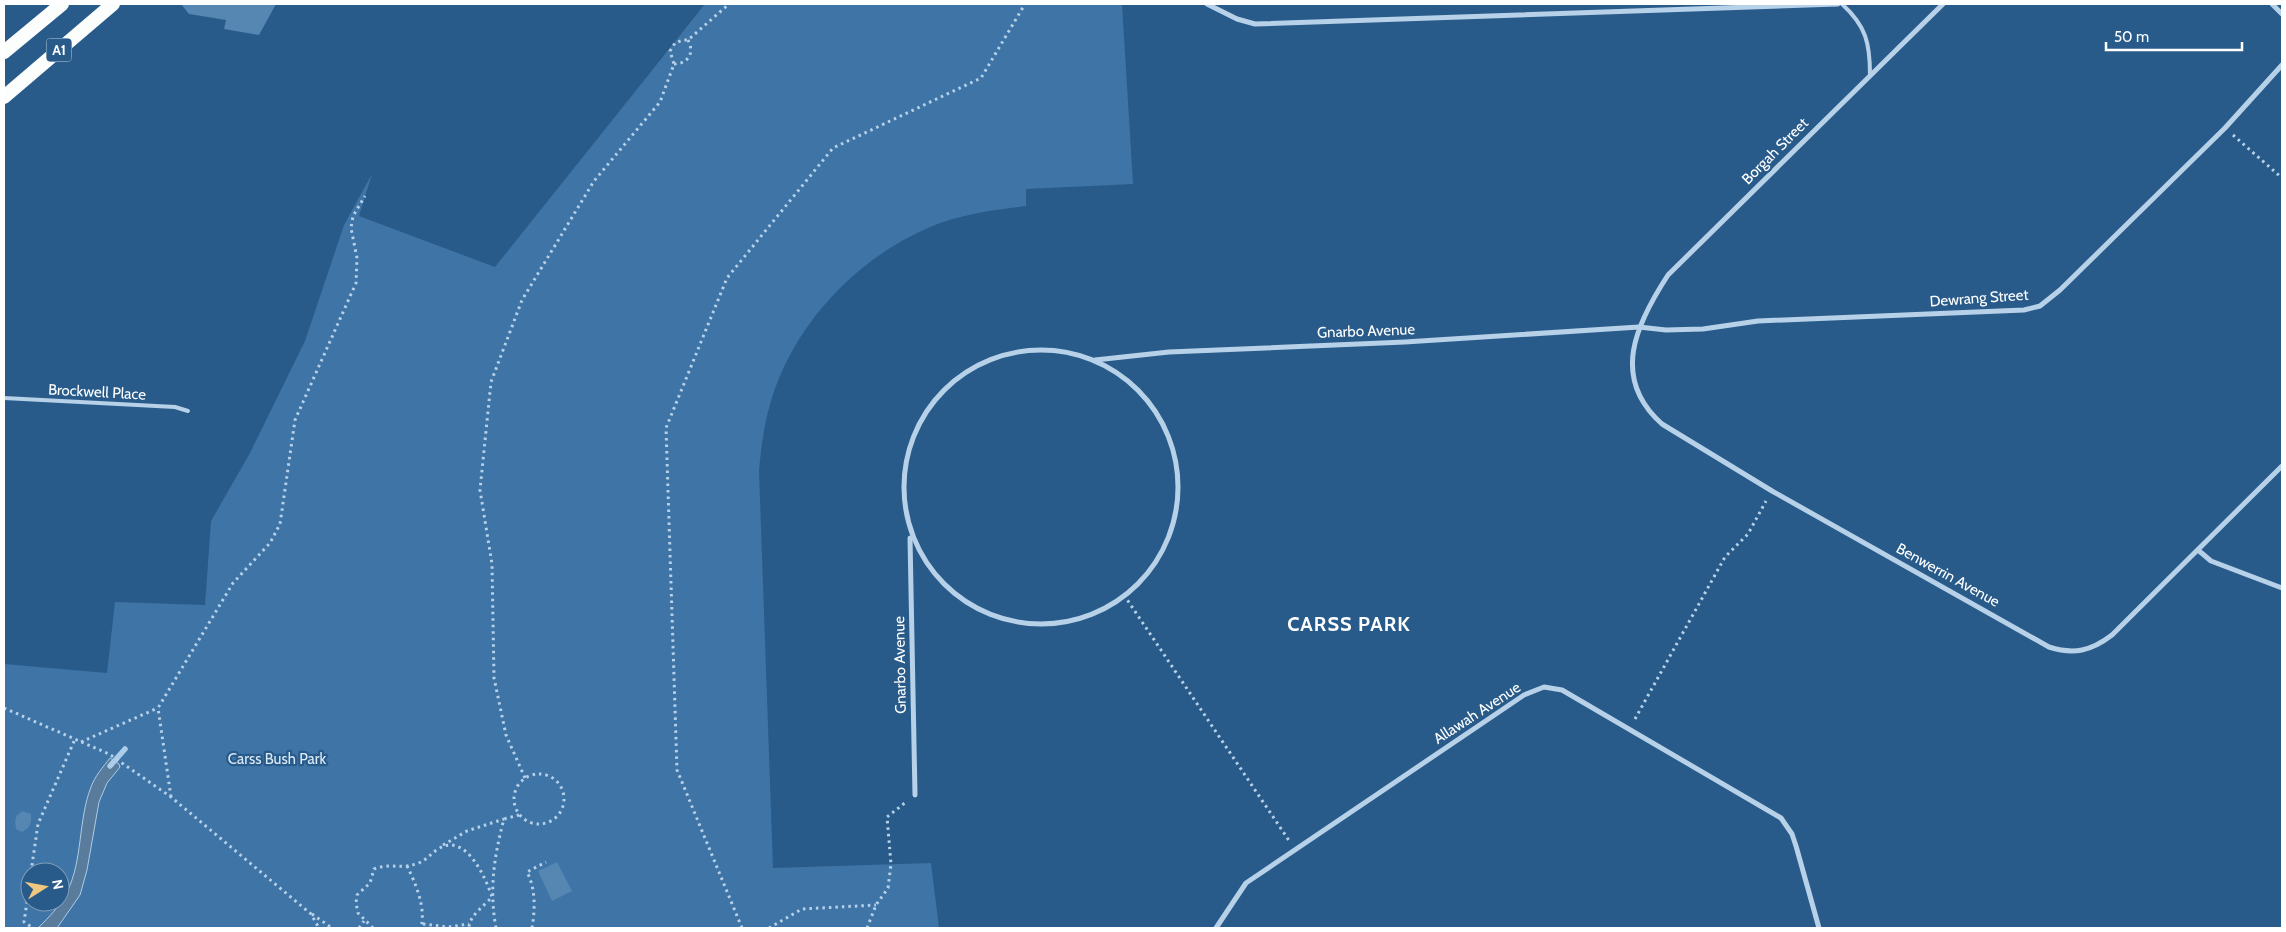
<svg xmlns="http://www.w3.org/2000/svg" width="2286" height="932" font-family="Cabin,sans-serif">
	<style>
		.green { fill: #3e74a6; fill-rule: evenodd }
		.water { fill: #597b9c; stroke: #accde9 }
		.lines { fill: none; stroke-linecap: round; stroke-linejoin: round }
		.stream { stroke: #accde9; stroke-width: 5.5 }
		.building { fill: #5686b2 }
		.path { stroke: #b7d1e9; stroke-width: 3; stroke-dasharray: 2.5 4; stroke-linecap: butt }
		.service { stroke: #b7d1e9; stroke-width: 4 }
		.minor { stroke: #b7d1e9; stroke-width: 5 }
		.trunk { stroke: #fcfefe; stroke-width: 14 }
		.labels { text-anchor: middle; stroke-width: 4.5; stroke-linejoin: round; paint-order: stroke }
		.shield { fill: #295b8a; stroke: #bfcedc; stroke-width: 1 }
		.shield-label { font-size: 14px; font-weight: bold; fill: #fff }
		.street-label { font-size: 15px; fill: #fff; stroke: #295b8a }
		.park-label { font-size: 15px; fill: #dbeaf7; stroke: #295b8a }
		.district-label { font-size: 20px; font-weight: bold; letter-spacing: 1px; fill: #fff; stroke: #295b8a }
	</style>
	<rect width="100%" height="100%" fill="#295b8a"/>
	<path class="green" d="M705 4H1122L1133 184 1026 189V206C994 210 961 214 930 227 857 258 794 324 771 401 764 424 761 448 759 471L773 868 931 863 939 928H4V664L107 673 115 602 205 605 211 521 250 453 305 341 344 225 372 174 359 216 495 267ZM30 872H60V902H30Z"/>
	<path class="water" d="M110 758 119 764 120 767 107 783 99 802 87 870 80 895 57 928H38C49 917 60 906 67 892 83 860 78 820 91 787 95 776 103 767 110 758Z"/>
	<g class="lines">
		<path class="stream" d="M110 766 125 749"/>
	</g>
	<g class="building">
		<path d="M181 4H276L259 35 224 29 226 20 189 14Z"/>
		<path d="M23 811 31 814V822L28 828 22 832 16 829 15 821 17 815Z"/>
		<path d="M557 862 572 891 552 901 538 871Z"/>
	</g>
	<g class="lines">
		<g class="path">
			<path d="M674 64C688 64 695 53 688 40"/>
			<path d="M2233 135 2282 178"/>
			<path d="M1124 595 1290 842"/>
			<path d="M4 708 109 754 171 797 311 914 319 928"/>
			<path d="M1635 719 1725 557 1748 534 1766 501"/>
			<path d="M81 742 158 708"/>
			<circle cx="539" cy="799" r="25"/>
			<path d="M525 778 506 735 494 678 492 564 480 490 491 382 522 300 594 181 660 102 674 64 670 51 675 43 683 40H688L729 4"/>
			<path d="M171 797 158 708 233 583 270 543 280 524 295 420 356 283 357 258 351 228 353 216 365 196"/>
			<path d="M443 845 467 831 504 819"/>
			<path d="M407 866C416 884 426 908 421 928"/>
			<path d="M31 872 38 824 75 739"/>
			<path d="M30 882 24 922 33 928"/>
			<path d="M312 914 332 928"/>
			<path d="M423 924 448 927 469 924"/>
			<path d="M359 928 364 921"/>
			<path d="M373 928 358 913 356 903 357 895 370 883 374 869C388 863 402 869 416 864 426 861 430 854 438 849 466 831 486 879 492 897 484 906 469 916 469 928"/>
			<path d="M496 928C489 890 494 856 504 819L519 815"/>
			<path d="M532 928C535 910 536 889 527 872L546 862"/>
			<path d="M742 928 677 770 666 428 727 278 833 148 981 78 1025 4"/>
			<path d="M769 928 802 909 876 905"/>
			<path d="M867 928 876 905 888 888 891 864 887 817 906 802"/>
		</g>
		<g class="service">
			<path d="M1842 4C1866 26 1870 43 1870 75"/>
			<path d="M4 398 175 407 188 411"/>
		</g>
		<g class="minor">
			<path d="M1207 4 1237 19 1255 24 1838 4"/>
			<path d="M1943 4 1668 275C1636 324 1610 378 1662 424L1772 491 2049 647C2074 655 2091 651 2112 635L2282 466"/>
			<path d="M2272 4 2282 14"/>
			<circle cx="1041" cy="487" r="137"/>
			<path d="M1095 360 1169 352 1405 342 1639 327 1666 330 1703 329 1758 321 2024 310 2040 306 2060 290 2225 128 2282 65"/>
			<path d="M910 538 915 795"/>
			<path d="M2198 550 2211 561 2282 588"/>
			<path d="M1216 928 1246 883 1524 695 1544 687 1562 690 1781 818 1792 834 1796 846 1819 928"/>
		</g>
		<g class="trunk">
			<path d="M4 52 62 4"/>
			<path d="M4 97 113 4"/>
		</g>
	</g>
	<g class="labels">
		<rect class="shield" x="46.5" y="38.5" width="25" height="23" rx="4"/>
		<g class="shield-label">
			<text x="59" y="55">A1</text>
		</g>
		<g class="street-label">
			<text transform="translate(1775 151) rotate(-45)" y="5">Borgah Street</text>
			<text transform="translate(1979 298) rotate(-4)" y="5">Dewrang Street</text>
			<text transform="translate(1366 331) rotate(-2)" y="5">Gnarbo Avenue</text>
			<text transform="translate(97 392) rotate(3)" y="5">Brockwell Place</text>
			<text transform="translate(1948 575) rotate(29)" y="5">Benwerrin Avenue</text>
			<text transform="translate(900 665) rotate(-91)" y="5">Gnarbo Avenue</text>
			<text transform="translate(1477 713) rotate(-33)" y="5">Allawah Avenue</text>
		</g>
		<g class="park-label">
			<text x="277" y="764">Carss Bush Park</text>
		</g>
		<g class="district-label">
			<text x="1349" y="631">CARSS PARK</text>
		</g>
	</g>
	<rect width="2286" height="932" fill="none" stroke="#ffffff" stroke-width="10"/>
	<g transform="translate(45 887) rotate(79)"><circle r="24" fill="#295b8a" stroke="#7f9db9"/>
	<path d="M0-4L9 19L0 12L-9 19Z" fill="#f0c77e"/>
	<text y="-8" font-size="14" font-weight="bold" text-anchor="middle" fill="#ffffff">N</text>
	</g>
	<path d="M2106 42v8h136v-8" fill="none" stroke="#ffffff" stroke-width="2.5"/>
	<text x="2114" y="42" font-size="15" fill="#ffffff" stroke="#295b8a" stroke-width="4" paint-order="stroke">50 m</text>
</svg>
